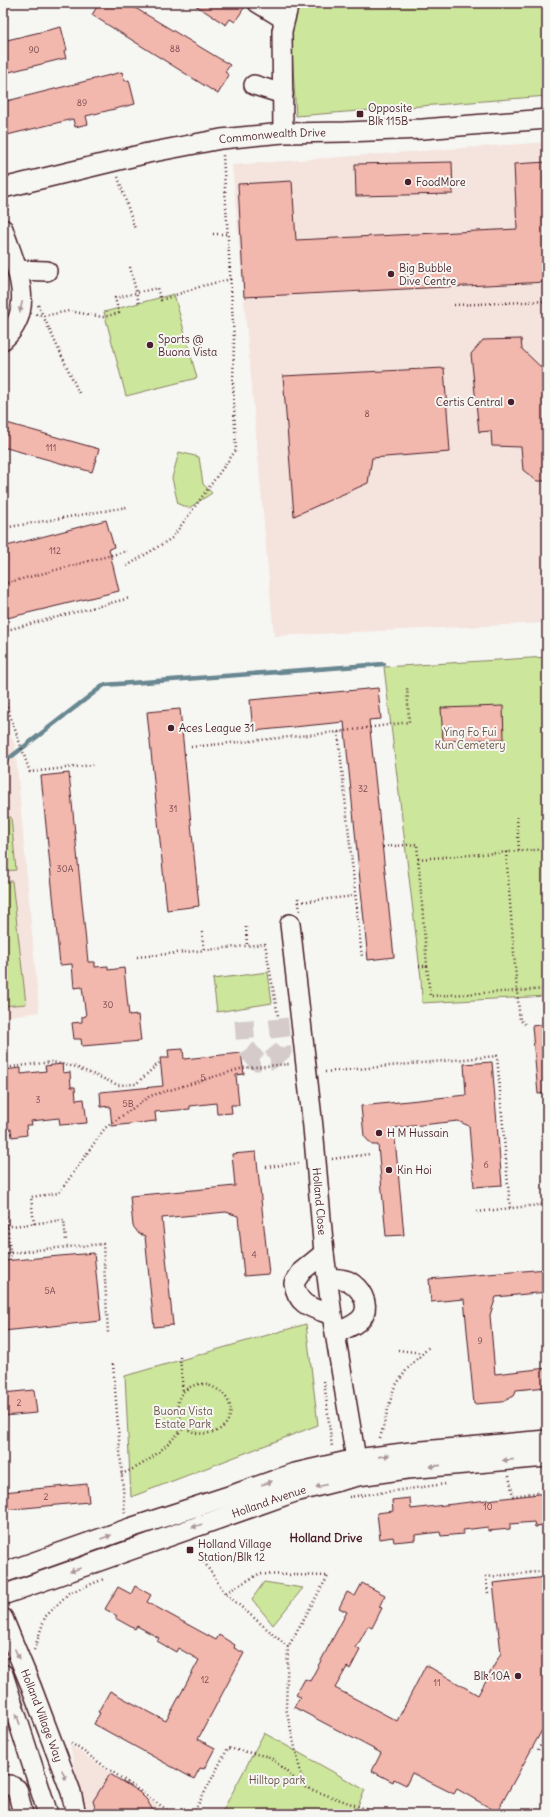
<svg xmlns="http://www.w3.org/2000/svg" width="550" height="1817" font-family="Delius,sans-serif">
	<style>
		.built { fill: #f5e3dd }
		.green { fill: #cce69c; stroke: #8b8264 }
		.lines { fill: none; stroke-linecap: round; stroke-linejoin: round }
		.stream { stroke: #678791; stroke-width: 4.5 }
		.building { fill: #f2b7ad; stroke: #4a1f2b }
		.minor-tunnel { stroke: #d4cbca; stroke-width: 19; stroke-dasharray: 19 10; stroke-linecap: butt }
		.minor-casing { stroke: #4a1f2b; stroke-width: 22 }
		.path { stroke: #4a1f2b; stroke-width: 2.5; stroke-dasharray: 1 3; stroke-linecap: butt }
		.minor { stroke: #f6f6f2; stroke-width: 19 }
		.oneway { fill: #a99598 }
		.poi-dot { fill: #4a1f2b; stroke: #f6f6f2; stroke-width: 1.5 }
		.labels { text-anchor: middle; stroke-width: 4; stroke-linejoin: round; paint-order: stroke }
		.number-label { font-size: 9px; fill: #74454c }
		.poi-label { font-size: 11px; fill: #4a1f2b; stroke: #f6f6f2; text-anchor: start }
		.street-label { font-size: 11px; fill: #4a1f2b; stroke: #f6f6f2 }
		.park-label { font-size: 11px; fill: #6a5147; stroke: #f6f6f2 }
		.neighbourhood-label { font-size: 12px; font-weight: bold; fill: #4a1f2b; stroke: #f6f6f2 }
	</style>
	<rect width="100%" height="100%" fill="#f6f6f2"/>
	<filter id="ink" filterUnits="userSpaceOnUse"><feTurbulence type="fractalNoise" baseFrequency=".025" numOctaves="2"/><feDisplacementMap in="SourceGraphic" scale="8" xChannelSelector="R" yChannelSelector="G"/><feConvolveMatrix kernelMatrix="1 2 1 2 8 2 1 2 1" color-interpolation-filters="sRGB"/></filter>
	<g filter="url(#ink)">
		<g class="built">
			<path d="M547 142V623L274 636 232 165Z"/>
			<path d="M3 719 15 745 39 1012 3 1017Z"/>
			<path d="M70 1745 170 1814H84Z"/>
			<path d="M3 1767 16 1803 19 1814H3Z"/>
		</g>
		<g class="green">
			<path d="M303 3H547V96L296 116 290 19Z"/>
			<path d="M174 294 197 378 126 396 104 312Z"/>
			<path d="M179 452 199 457 203 484 212 493 189 508 178 504 172 478Z"/>
			<path d="M547 657V996L422 1003 421 978 384 667Z"/>
			<path d="M11 817 16 870 3 871V818Z"/>
			<path d="M12 881 26 1004 3 1006V882Z"/>
			<path d="M268 972 272 1003 217 1012 213 979Z"/>
			<path d="M306 1324 318 1425 131 1497 125 1376Z"/>
			<path d="M264 1582 303 1588 273 1625 252 1599Z"/>
			<path d="M264 1733 365 1790 354 1814H221Z"/>
		</g>
		<g class="lines">
			<path class="stream" d="M3 763 104 685 384 664"/>
		</g>
		<g class="building">
			<path d="M99 3H127L230 65 225 72 229 75 218 94 92 15Z"/>
			<path d="M192 3H247L235 22 230 19 226 25Z"/>
			<path d="M61 27 67 50 64 51 66 58 5 73 3 66V41Z"/>
			<path d="M122 72 125 81 129 80 135 104 86 116 88 124 75 127 73 119 3 136V102Z"/>
			<path d="M452 162 453 194 356 196 355 164Z"/>
			<path d="M547 162V282L244 297 238 184 292 181 296 240 517 229 514 164Z"/>
			<path d="M521 339 522 349 547 373V481H537L523 470 521 447 492 446 491 431 479 432 471 354 483 340Z"/>
			<path d="M444 368 450 452 372 458 368 483 294 516 283 376Z"/>
			<path d="M3 422 99 449 92 472 3 447Z"/>
			<path d="M106 520 114 547 109 549 119 591 3 619V547Z"/>
			<path d="M378 688 381 719 369 720 394 957 368 960 344 722 253 731 250 700Z"/>
			<path d="M503 706 504 739 443 741 441 708Z"/>
			<path d="M180 709 199 906 167 910 147 712Z"/>
			<path d="M69 773 88 962H95V967L108 966V970L124 968 129 1016 138 1015 141 1041 82 1046 81 1039H74L72 1023 82 1022V1017L86 1016 82 987 74 988 72 964 60 965 41 776Z"/>
			<path d="M547 1024V1093L538 1094 532 1026Z"/>
			<path d="M183 1049 184 1059 241 1053 244 1074 236 1075 239 1105H231L232 1113 217 1114 216 1103 190 1106V1109L155 1112 156 1121 112 1126 110 1106 101 1107 100 1092 163 1086 160 1058H169L168 1050Z"/>
			<path d="M492 1062 502 1185 474 1187 469 1126 458 1121 394 1128 404 1235 386 1236 378 1145H372L364 1136 361 1106 466 1095 464 1064Z"/>
			<path d="M62 1064 63 1073 70 1072 71 1087H75L76 1100 84 1099 87 1123 60 1125 59 1118 31 1121 32 1125H26L27 1135 12 1137 11 1129 3 1130V1070L21 1068V1074L46 1071 45 1066Z"/>
			<path d="M256 1152 269 1274 244 1276 238 1216 226 1212 162 1218 173 1325 154 1327 145 1236 139 1234 133 1226 130 1196 235 1186 232 1154Z"/>
			<path d="M94 1253 101 1321 3 1331V1261Z"/>
			<path d="M547 1269V1292L496 1297 490 1315 495 1374 547 1368V1387L516 1390 514 1396 502 1402 474 1404 464 1299 431 1302 429 1279Z"/>
			<path d="M34 1390 37 1413 3 1416V1393Z"/>
			<path d="M87 1484 89 1502 3 1510V1492Z"/>
			<path d="M547 1493V1526L535 1527 534 1522 510 1524V1529L488 1531V1527L463 1530V1534L441 1536 440 1532 415 1535V1540L394 1542 393 1537 380 1539 377 1513 393 1511 392 1500 410 1498 411 1509Z"/>
			<path d="M547 1577V1721L497 1812 457 1789 454 1794 412 1773 406 1785 394 1779 393 1782 372 1771 381 1753 294 1707 300 1697 296 1695 305 1679 310 1681 347 1612 339 1608 347 1592 355 1596 362 1583 385 1595 379 1607 382 1608 372 1628 368 1626 356 1648 360 1650 350 1669 347 1667 335 1688 397 1721 426 1665 478 1695 501 1653 493 1583Z"/>
			<path d="M135 1586 151 1595 147 1602 216 1640 219 1635 235 1645 234 1648 244 1653 198 1739 215 1748 204 1769 200 1768 194 1779 94 1724 100 1713 98 1712 110 1691 166 1721 199 1660 178 1648 176 1652 157 1641 159 1638 137 1626 135 1629 115 1618 117 1616 105 1609 118 1587 131 1594Z"/>
			<path d="M110 1774 139 1792 147 1800 155 1814H97L93 1801Z"/>
		</g>
		<g class="lines">
			<path class="minor-tunnel" d="M244 1020 246 1048 257 1061 271 1060 282 1051 278 1016"/>
			<defs>
				<g id="minor">
					<path d="M258 3 284 19"/>
					<path d="M254 85 283 94"/>
					<path d="M283 133 282 31 289 3"/>
					<path id="s1" d="M3 188 148 153 221 139 283 133 345 132 423 129 547 119"/>
					<path d="M3 229C15 265 38 309 3 340"/>
					<path d="M17 270 47 271"/>
					<path id="s2" d="M290 924 313 1127 324 1253 332 1315 358 1471"/>
					<path d="M324 1253 302 1271 294 1283C297 1306 313 1308 332 1315"/>
					<path d="M328 1278C335 1279 344 1278 350 1282 360 1288 369 1302 364 1314 360 1324 344 1329 336 1333"/>
					<path d="M3 1573 130 1528 238 1493 295 1473 356 1459 411 1452 547 1440"/>
					<path id="s3" d="M3 1595 295 1492 358 1476 407 1469 547 1457"/>
					<path id="s4" d="M3 1618 31 1686 71 1792 76 1814"/>
					<path d="M3 1674 48 1814"/>
					<path d="M3 1785H10L17 1789 23 1814"/>
				</g>
			</defs>
			<use href="#minor" class="minor-casing"/>
			<g class="path">
				<path d="M118 177 135 229"/>
				<path d="M7 214V208L10 204"/>
				<path d="M213 234H228"/>
				<path d="M130 267 139 303"/>
				<path d="M38 305 79 393"/>
				<path d="M454 305 547 301"/>
				<path d="M36 314 43 316 69 311 103 317 119 313 115 298 157 288 161 300 202 286 231 279"/>
				<path d="M3 528 127 507"/>
				<path d="M127 566 172 538 236 450 233 383 234 340 223 155"/>
				<path d="M3 584 127 551"/>
				<path d="M3 631 130 598"/>
				<path d="M3 646 6 644"/>
				<path d="M3 692 7 707 4 709 3 708"/>
				<path d="M7 707 30 772 93 765"/>
				<path d="M338 732 362 957"/>
				<path d="M191 747 338 732 409 722 407 686"/>
				<path d="M517 817 519 851"/>
				<path d="M383 847 417 844 427 966"/>
				<path d="M506 852 517 991 547 989"/>
				<path d="M418 859 547 849"/>
				<path d="M298 898 300 911"/>
				<path d="M299 902 355 896"/>
				<path d="M246 927 247 946"/>
				<path d="M202 932 204 950"/>
				<path d="M137 957 265 944 278 1016"/>
				<path d="M419 966H427L430 996 517 991 520 1020 525 1024"/>
				<path d="M3 1068 52 1062 76 1067 118 1085 136 1084 159 1063"/>
				<path d="M325 1072 497 1056 510 1208"/>
				<path d="M332 1159 370 1154"/>
				<path d="M266 1167 299 1163"/>
				<path d="M5 1204 11 1260"/>
				<path d="M477 1212 547 1204"/>
				<path d="M34 1224 31 1197 59 1193 105 1128 150 1096 243 1068 289 1064"/>
				<path d="M3 1227 64 1220 66 1240"/>
				<path d="M3 1254 45 1249 103 1244 108 1333"/>
				<path d="M398 1350 422 1353"/>
				<path d="M180 1357 183 1392"/>
				<path d="M113 1364 125 1513"/>
				<path d="M324 1381 332 1447"/>
				<path d="M198 1384C219 1383 241 1405 225 1425 216 1435 196 1437 185 1427 183 1425 182 1421 181 1419 173 1401 180 1389 198 1384Z"/>
				<path d="M380 1438 394 1388 407 1369 429 1347"/>
				<path d="M121 1474C151 1463 163 1448 185 1427"/>
				<path d="M509 1476 513 1496 540 1492"/>
				<path d="M349 1497 445 1484"/>
				<path d="M204 1562 225 1593"/>
				<path d="M488 1593 486 1577 547 1571"/>
				<path d="M288 1647 225 1593 259 1574 328 1576 288 1647 286 1708 304 1787"/>
				<path d="M34 1650 45 1617 69 1593 104 1579"/>
				<path d="M71 1743 173 1814"/>
				<path d="M538 1750 547 1734"/>
				<path d="M3 1751 9 1768"/>
				<path d="M193 1814 228 1748 270 1757 304 1787 380 1814"/>
			</g>
			<use href="#minor" class="minor"/>
		</g>
		<defs><path id="oneway-solid" d="M-6-.8H1V-3.2L6.5 0L1 3.2V.8H-6Z"/></defs>
		<g class="oneway">
			<use href="#oneway-solid" transform="translate(21 307) rotate(103)"/>
			<use href="#oneway-solid" transform="translate(384 1456) rotate(-8)"/>
			<use href="#oneway-solid" transform="translate(508 1460) rotate(175)"/>
			<use href="#oneway-solid" transform="translate(435 1466) rotate(174)"/>
			<use href="#oneway-solid" transform="translate(267 1483) rotate(-20)"/>
			<use href="#oneway-solid" transform="translate(321 1486) rotate(166)"/>
			<use href="#oneway-solid" transform="translate(197 1526) rotate(161)"/>
			<use href="#oneway-solid" transform="translate(106 1537) rotate(-20)"/>
			<use href="#oneway-solid" transform="translate(75 1570) rotate(160)"/>
			<use href="#oneway-solid" transform="translate(17 1654) rotate(67)"/>
			<use href="#oneway-solid" transform="translate(18 1719) rotate(-109)"/>
			<use href="#oneway-solid" transform="translate(64 1775) rotate(68)"/>
		</g>
	</g>
	<g class="poi-dot">
		<rect x="356" y="110" width="8" height="8" rx="2"/>
		<circle cx="408" cy="182" r="4"/>
		<circle cx="391" cy="274" r="4"/>
		<circle cx="150" cy="345" r="4"/>
		<circle cx="511" cy="402" r="4"/>
		<circle cx="171" cy="728" r="4"/>
		<circle cx="379" cy="1133" r="4"/>
		<circle cx="389" cy="1170" r="4"/>
		<rect x="186" y="1546" width="8" height="8" rx="2"/>
		<circle cx="518" cy="1676" r="4"/>
	</g>
	<g class="labels">
		<g class="number-label">
			<text x="175" y="52">88</text>
			<text x="34" y="53">90</text>
			<text x="82" y="106">89</text>
			<text x="367" y="417">8</text>
			<text x="51" y="451">111</text>
			<text x="55" y="554">112</text>
			<text x="363" y="792">32</text>
			<text x="173" y="812">31</text>
			<text x="65" y="872">30A</text>
			<text x="108" y="1008">30</text>
			<text x="203" y="1081">5</text>
			<text x="38" y="1103">3</text>
			<text x="128" y="1107">5B</text>
			<text x="486" y="1168">6</text>
			<text x="254" y="1258">4</text>
			<text x="50" y="1294">5A</text>
			<text x="480" y="1344">9</text>
			<text x="19" y="1406">2</text>
			<text x="46" y="1500">2</text>
			<text x="488" y="1510">10</text>
			<text x="205" y="1683">12</text>
			<text x="437" y="1686">11</text>
		</g>
		<g class="poi-label">
			<text x="368" y="112">Opposite<tspan x="368" dy="13">Blk 115B</tspan></text>
			<text x="416" y="186">FoodMore</text>
			<text x="399" y="272">Big Bubble<tspan x="399" dy="13">Dive Centre</tspan></text>
			<text x="158" y="343">Sports @<tspan x="158" dy="13">Buona Vista</tspan></text>
			<text x="503" y="406" text-anchor="end">Certis Central</text>
			<text x="179" y="732">Aces League 31</text>
			<text x="387" y="1137">H M Hussain</text>
			<text x="397" y="1174">Kin Hoi</text>
			<text x="198" y="1548">Holland Village<tspan x="198" dy="13">Station/Blk 12</tspan></text>
			<text x="510" y="1680" text-anchor="end">Blk 10A</text>
		</g>
		<g class="street-label">
			<text dy="4" stroke="none"><textPath href="#s1" startOffset="275">Commonwealth Drive</textPath></text>
			<text dy="4" stroke="none"><textPath href="#s2" startOffset="279">Holland Close</textPath></text>
			<text dy="4" stroke="none"><textPath href="#s3" startOffset="282">Holland Avenue</textPath></text>
			<text dy="4" stroke="none"><textPath href="#s4" startOffset="105">Holland Village Way</textPath></text>
		</g>
		<g class="park-label">
			<text x="470" y="736">Ying Fo Fui<tspan x="470" dy="13">Kun Cemetery</tspan></text>
			<text x="183" y="1415">Buona Vista<tspan x="183" dy="13">Estate Park</tspan></text>
			<text x="277" y="1784">Hilltop park</text>
		</g>
		<g class="neighbourhood-label">
			<text x="326" y="1542">Holland Drive</text>
		</g>
	</g>
	<rect width="550" height="1817" fill="none" stroke="#f6f6f2" stroke-width="16"/>
	<rect x="8" y="8" width="534" height="1801" fill="none" stroke="#4a1f2b" stroke-width="1.5" filter="url(#ink)"/>
</svg>
